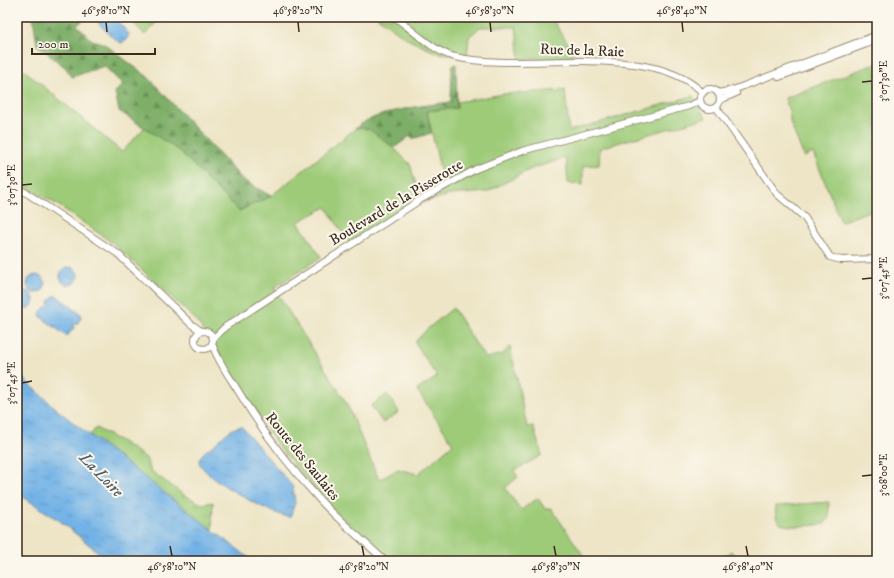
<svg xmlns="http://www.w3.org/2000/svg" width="894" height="578" font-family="'IM FELL DW Pica',serif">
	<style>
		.green { fill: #9dcb78; stroke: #6c7a4b }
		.forest { fill: url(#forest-firs); stroke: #5c6c43 }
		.park { fill: url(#park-tufts); stroke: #6c7a4b }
		.water { fill: url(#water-ripples); stroke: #566e82 }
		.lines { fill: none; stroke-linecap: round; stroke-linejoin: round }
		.secondary-casing { stroke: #948872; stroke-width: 8 }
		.secondary { stroke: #fff; stroke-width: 6 }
		.ticks { fill: none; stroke: #3b2a1e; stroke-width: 1.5 }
		.labels { text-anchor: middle; stroke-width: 4; stroke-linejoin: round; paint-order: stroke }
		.street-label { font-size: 15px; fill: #3b2a1e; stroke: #fbf7ec }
		.water-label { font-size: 16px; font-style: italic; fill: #4e5a64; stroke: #fbf7ec }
		.neatline { fill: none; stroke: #3b2a1e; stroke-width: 1.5 }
		.ticks-label { font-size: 10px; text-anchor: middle; fill: #3b2a1e }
	</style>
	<defs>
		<pattern id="forest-firs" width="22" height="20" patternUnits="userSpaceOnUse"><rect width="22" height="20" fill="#7eaf68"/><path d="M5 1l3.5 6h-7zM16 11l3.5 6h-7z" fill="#688f55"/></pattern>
		<pattern id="park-tufts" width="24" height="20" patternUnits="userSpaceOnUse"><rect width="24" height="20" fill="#9dcb78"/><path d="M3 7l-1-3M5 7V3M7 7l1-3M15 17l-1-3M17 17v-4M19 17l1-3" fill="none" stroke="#88ae67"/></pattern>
		<pattern id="water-ripples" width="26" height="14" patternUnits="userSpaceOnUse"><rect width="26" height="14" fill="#72b2e6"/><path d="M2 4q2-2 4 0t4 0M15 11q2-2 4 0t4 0" fill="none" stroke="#5f91ba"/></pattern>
	</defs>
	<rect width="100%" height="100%" fill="#fbf7ec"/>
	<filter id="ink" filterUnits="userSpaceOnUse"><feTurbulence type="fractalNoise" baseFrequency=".025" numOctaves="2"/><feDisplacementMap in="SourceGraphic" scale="8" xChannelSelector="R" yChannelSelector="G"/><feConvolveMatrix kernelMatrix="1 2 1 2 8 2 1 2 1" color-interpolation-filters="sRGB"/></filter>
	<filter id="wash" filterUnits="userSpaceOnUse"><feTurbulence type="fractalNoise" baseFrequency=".012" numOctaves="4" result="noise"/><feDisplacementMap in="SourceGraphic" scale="16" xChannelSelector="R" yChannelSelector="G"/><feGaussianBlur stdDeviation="0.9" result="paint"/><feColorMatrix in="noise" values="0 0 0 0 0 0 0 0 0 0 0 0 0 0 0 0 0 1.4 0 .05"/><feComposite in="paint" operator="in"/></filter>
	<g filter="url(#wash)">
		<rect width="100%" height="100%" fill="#eee5c6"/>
		<g class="green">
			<path d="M127 17H161L145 35Z"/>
			<path d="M377 17H551L574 53 568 58 520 59 516 27H480L469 37 467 56 437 53 409 40Z"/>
			<path d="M877 63V208L841 222 813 153 804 157 790 122V115L785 98Z"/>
			<path d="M17 64 122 152 145 127 178 150 239 211 271 196 356 128 369 129 386 140 410 164 418 192 442 178 427 111 457 108V102L503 94 565 90 569 131 693 96 706 118 600 148 599 165 583 166V185L568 183 566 158 533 168 487 192 449 195 401 210 349 243 326 207 298 222 321 257 274 288 346 402 379 480 398 469 418 474 453 444 417 390 437 377 415 342 426 330 453 308 485 358 503 354 510 346 527 427 533 426 542 455 514 471 518 477 505 488 521 510 538 498 545 509 551 508 587 561H387L333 510 279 447 216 348 196 320 114 244 58 205 17 182Z"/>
			<path d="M387 394 399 412 383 423 371 406Z"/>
			<path d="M829 502V518L824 524C814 525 783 530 778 521 775 517 776 511 775 506Z"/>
			<path d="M731 551 739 561H718Z"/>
		</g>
		<g class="forest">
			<path d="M33 17H85L86 18 77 25 92 40 103 43 148 77 243 180 271 196 239 211 178 150 119 111 115 92 123 85 104 66 72 77 66 68 37 45Z"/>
			<path d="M456 64 457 108 427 111 431 133 412 139 410 136 394 148 369 129 356 128C374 111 426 105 451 102L452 66Z"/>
		</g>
		<path class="park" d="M96 428 122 442 146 458 151 471 184 495 202 504 213 502 212 530 90 435Z"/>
		<g class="water">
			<path d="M98 17H114L129 34 126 41 121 43 112 37 99 24Z"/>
			<circle cx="69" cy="276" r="9"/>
			<circle cx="36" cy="284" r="9"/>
			<circle cx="25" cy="300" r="9"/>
			<path d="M53 296H57L81 314V318L77 324H73L74 328 68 335H65L41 317 40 313 45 307 49 306V302Z"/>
			<path d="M17 373 61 413 253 561H109L60 521 17 493Z"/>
			<path d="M242 427 293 487 295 503 290 517C276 517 199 476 199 461 199 454 212 447 217 442 224 436 232 426 242 427Z"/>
		</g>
	</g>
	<g filter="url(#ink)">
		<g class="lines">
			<defs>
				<g id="secondary">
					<path d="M395 17C411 29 436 53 455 57 524 73 650 40 703 93"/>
					<path d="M779 77 877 40"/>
					<circle cx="710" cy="99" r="10"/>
					<path d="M718 93 733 90 877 35"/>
					<path d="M720 100 736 93"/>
					<path d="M716 107 777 194 804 217 830 257 841 260 877 259"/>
					<path d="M17 188 28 194 118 254 191 324 201 331"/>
					<circle cx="204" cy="340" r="9"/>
					<path d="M213 339 225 327 420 200 476 169 522 151 689 106 700 101"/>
					<path d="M212 344C218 361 228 375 237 389 260 428 288 465 319 499 339 521 363 540 385 561"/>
				</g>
			</defs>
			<use href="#secondary" class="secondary-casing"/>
			<use href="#secondary" class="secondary"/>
		</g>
	</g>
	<path class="ticks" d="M106 22 107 32M298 22 299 32M490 22 491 32M682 22 683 32M862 82 872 81M22 185 32 184M862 279 872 278M22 383 32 381M862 476 872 475M170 546 172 556M362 546 364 556M554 546 556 556M746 546 748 556"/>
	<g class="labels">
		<g class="street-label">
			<text transform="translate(582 50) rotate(2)" y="5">Rue de la Raie</text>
			<text transform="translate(396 202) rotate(-31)" y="5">Boulevard de la Pisserotte</text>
			<text transform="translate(303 456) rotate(51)" y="5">Route des Saulaies</text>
		</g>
		<g class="water-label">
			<text transform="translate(102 474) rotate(46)" y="6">La Loire</text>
		</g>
	</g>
	<rect width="894" height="578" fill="none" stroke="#fbf7ec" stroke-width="44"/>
	<path d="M32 48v6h123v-6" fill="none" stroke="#3b2a1e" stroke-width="2"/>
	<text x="38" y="48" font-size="12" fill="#3b2a1e" stroke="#fbf7ec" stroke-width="3" paint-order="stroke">200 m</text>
	<rect x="22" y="22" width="850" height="534" class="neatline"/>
	<g class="ticks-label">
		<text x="106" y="14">46°58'10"N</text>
		<text x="298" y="14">46°58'20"N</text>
		<text x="490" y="14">46°58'30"N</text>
		<text x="682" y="14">46°58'40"N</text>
		<text transform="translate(883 81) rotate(-90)" y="4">3°07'30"E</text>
		<text transform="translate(11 185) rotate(-90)" y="4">3°07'30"E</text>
		<text transform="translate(883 278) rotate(-90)" y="4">3°07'45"E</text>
		<text transform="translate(11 383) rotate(-90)" y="4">3°07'45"E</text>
		<text transform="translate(883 475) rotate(-90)" y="4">3°08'00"E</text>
		<text x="172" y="570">46°58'10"N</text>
		<text x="364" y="570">46°58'20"N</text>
		<text x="556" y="570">46°58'30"N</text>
		<text x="748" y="570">46°58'40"N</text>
	</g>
</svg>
